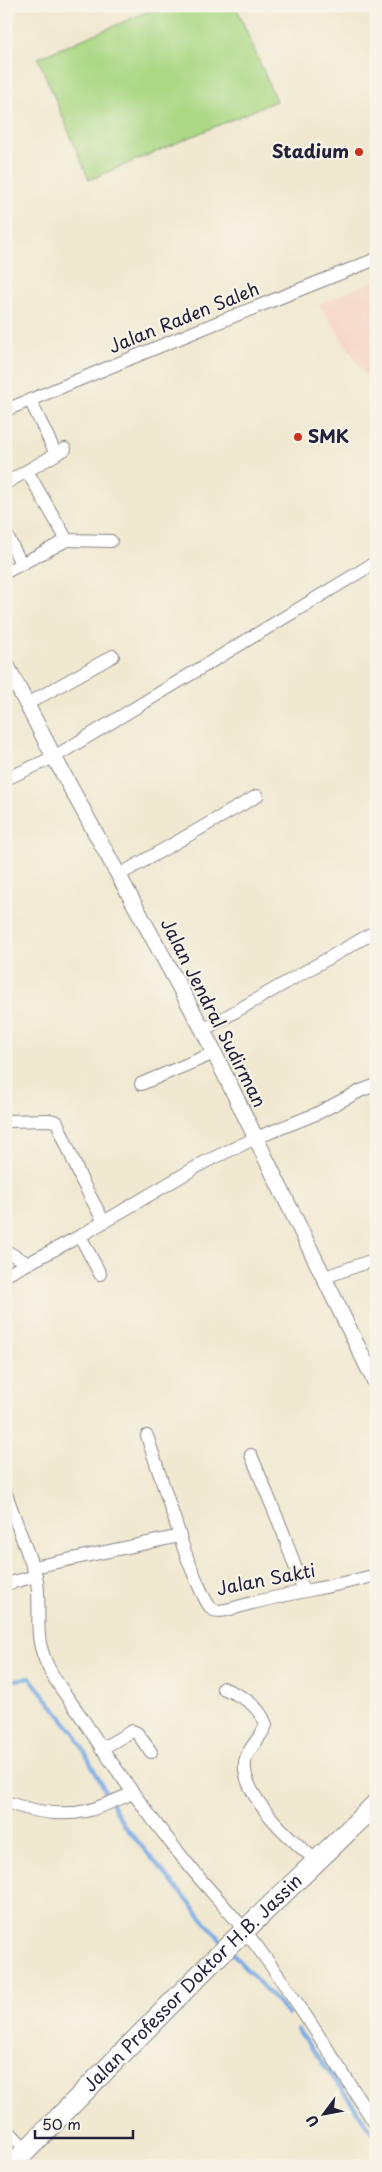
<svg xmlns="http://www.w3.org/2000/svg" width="382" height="2172" font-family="'Playpen Sans',sans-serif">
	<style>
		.built { fill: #f6d2c4 }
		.green { fill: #acd885; stroke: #677d60 }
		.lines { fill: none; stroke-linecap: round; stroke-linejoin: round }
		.stream { stroke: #7aabe5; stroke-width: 4 }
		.minor-casing { stroke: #898586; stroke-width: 14 }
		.tertiary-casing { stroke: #898586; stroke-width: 17 }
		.trunk-casing { stroke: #898586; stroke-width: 22 }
		.minor { stroke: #fff; stroke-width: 12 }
		.tertiary { stroke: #fff; stroke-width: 15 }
		.trunk { stroke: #fff; stroke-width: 20 }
		.poi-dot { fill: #c8321e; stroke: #f7f3e8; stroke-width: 2 }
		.labels { text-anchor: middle; stroke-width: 4.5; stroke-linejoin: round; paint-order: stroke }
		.poi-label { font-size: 18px; font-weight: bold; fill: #22223b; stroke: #f7f3e8; text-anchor: end }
		.street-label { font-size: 18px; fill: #22223b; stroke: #f7f3e8 }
	</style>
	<rect width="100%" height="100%" fill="#f7f3e8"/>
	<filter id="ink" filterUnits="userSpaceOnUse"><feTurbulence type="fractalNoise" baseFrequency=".02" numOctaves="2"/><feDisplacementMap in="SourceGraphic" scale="10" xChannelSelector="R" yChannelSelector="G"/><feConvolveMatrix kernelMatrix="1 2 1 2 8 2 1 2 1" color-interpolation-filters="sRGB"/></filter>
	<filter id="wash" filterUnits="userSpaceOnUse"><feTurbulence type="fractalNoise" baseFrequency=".0096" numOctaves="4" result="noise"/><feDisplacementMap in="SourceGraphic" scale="20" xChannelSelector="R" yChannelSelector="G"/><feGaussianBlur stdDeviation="1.12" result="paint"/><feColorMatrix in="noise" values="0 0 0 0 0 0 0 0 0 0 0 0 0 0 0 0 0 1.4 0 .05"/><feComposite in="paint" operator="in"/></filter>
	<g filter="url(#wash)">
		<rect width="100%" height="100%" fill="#f0e8d0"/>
		<path class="built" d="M376 280V391L319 304Z"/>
		<path class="green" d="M161 6H236L276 101 89 180 38 58Z"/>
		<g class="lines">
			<g class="stream">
				<path d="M6 1681 30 1678 75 1734 123 1824 223 1943"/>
				<path d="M231 1952 288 2014"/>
				<path d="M298 2030 349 2099 376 2138"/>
			</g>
		</g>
	</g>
	<g filter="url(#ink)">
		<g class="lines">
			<defs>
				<g id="minor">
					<path d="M30 400 56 454"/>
					<path d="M6 410 199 330 376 259"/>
					<path d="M6 483 65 449"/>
					<path d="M6 534 21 563"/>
					<path d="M67 540 111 541"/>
					<path d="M6 572 67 540 27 471"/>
					<path d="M27 704 113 656"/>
					<path d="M6 779 54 757 376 562"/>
					<path d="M119 875 257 796"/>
					<path d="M203 1030 376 931"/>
					<path d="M141 1084 214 1053"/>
					<path d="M6 1121 50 1120 57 1122 82 1181 104 1222"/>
					<path d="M80 1236 100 1274"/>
					<path d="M6 1251 27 1263"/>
					<path d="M6 1275 80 1236 205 1162 256 1138 316 1114 360 1091 376 1085"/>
					<path d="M325 1277 376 1259"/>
					<path d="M147 1436 180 1536"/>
					<path d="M251 1455 283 1532 303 1590"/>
					<path d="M6 1494 36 1576C42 1601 34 1629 43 1654 50 1676 67 1696 80 1715 114 1768 151 1819 191 1868 208 1889 228 1909 245 1931 293 1992 334 2060 376 2125"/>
					<path d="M34 1567 180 1536C182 1546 204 1603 212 1609 219 1614 237 1607 245 1605 288 1593 333 1587 376 1575"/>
					<path d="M6 1584 36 1576"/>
					<path d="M223 1688C241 1696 259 1704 266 1725 261 1738 247 1749 245 1762 241 1796 293 1842 317 1861"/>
					<path d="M101 1749 132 1731 137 1733 151 1752"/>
					<path d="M6 1802C31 1811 59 1817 86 1811 102 1807 118 1799 133 1793"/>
					<path d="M6 2128 26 2150"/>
				</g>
				<path id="tertiary" d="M6 664 54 757 203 1030 376 1384"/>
				<g id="trunk">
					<path id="s1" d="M11 2166 215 1959 376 1804"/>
				</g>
			</defs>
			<use href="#minor" class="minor-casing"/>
			<use href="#tertiary" class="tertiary-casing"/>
			<use href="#trunk" class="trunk-casing"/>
			<use href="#minor" class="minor"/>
			<use href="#tertiary" class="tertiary"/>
			<use href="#trunk" class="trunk"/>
		</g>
	</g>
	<g class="poi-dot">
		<circle cx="359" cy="152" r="5"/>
		<circle cx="298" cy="437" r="5"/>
	</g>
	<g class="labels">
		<g class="poi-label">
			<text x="349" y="158">Stadium</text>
			<text x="308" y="443" text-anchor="start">SMK</text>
		</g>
		<g class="street-label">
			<text transform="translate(184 318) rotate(-22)" y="6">Jalan Raden Saleh</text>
			<text transform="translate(213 1013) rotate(63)" y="6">Jalan Jendral Sudirman</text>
			<text transform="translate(266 1580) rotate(-11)" y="6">Jalan Sakti</text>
			<text dy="6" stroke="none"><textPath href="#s1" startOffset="258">Jalan Professor Doktor H.B. Jassin</textPath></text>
		</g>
	</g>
	<rect width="382" height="2172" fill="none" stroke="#f7f3e8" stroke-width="25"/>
	<g transform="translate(324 2114) rotate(238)" stroke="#f7f3e8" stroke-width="4" paint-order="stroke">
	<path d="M0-4L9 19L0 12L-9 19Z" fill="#22223b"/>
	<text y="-8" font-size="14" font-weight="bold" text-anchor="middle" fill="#22223b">U</text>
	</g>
	<path d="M35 2130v8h98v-8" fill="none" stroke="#22223b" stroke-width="2.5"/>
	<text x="42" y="2130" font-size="15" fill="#22223b" stroke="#f7f3e8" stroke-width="4" paint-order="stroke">50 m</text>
</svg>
